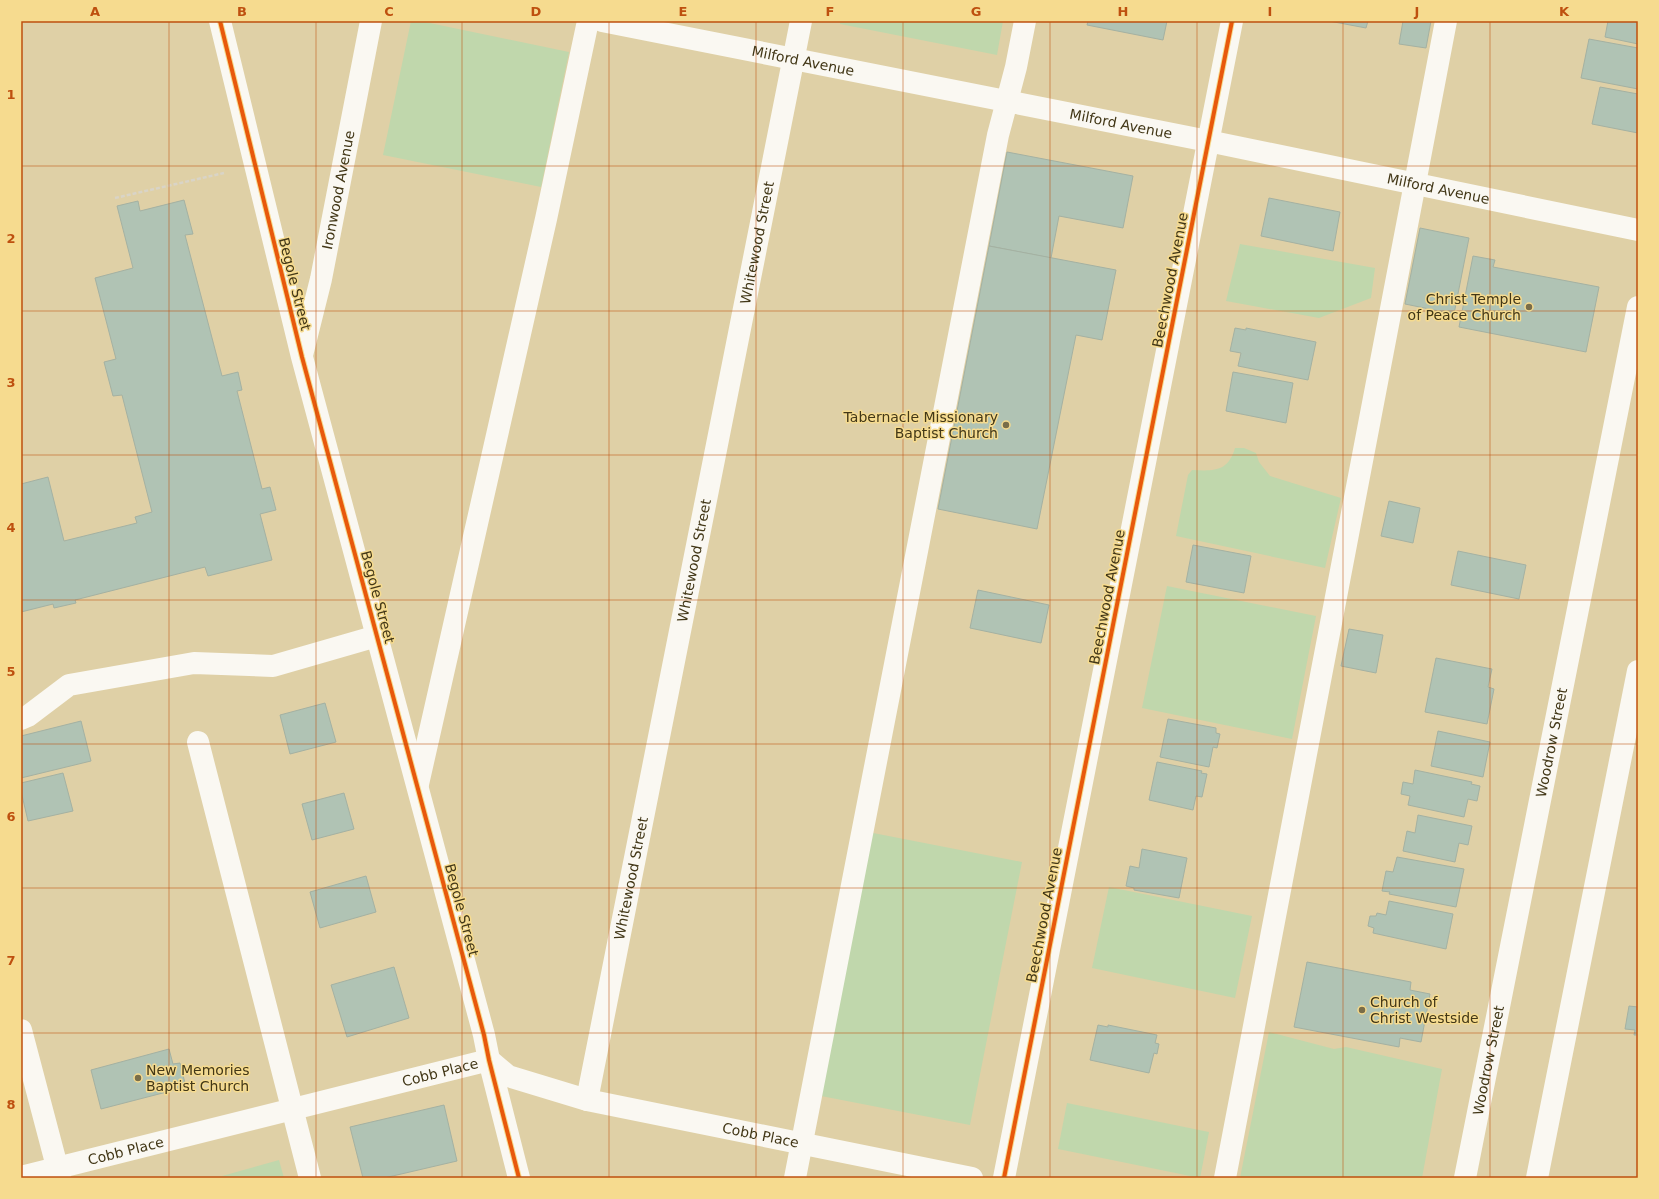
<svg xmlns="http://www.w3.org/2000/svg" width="1659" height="1199" font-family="'DejaVu Sans',sans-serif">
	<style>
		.green { fill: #c0d7ac }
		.building { fill: #b0c3b4; stroke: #a4b1a2 }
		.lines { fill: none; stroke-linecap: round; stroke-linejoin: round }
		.path { stroke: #d9d4c7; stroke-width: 2.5; stroke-dasharray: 4 2; stroke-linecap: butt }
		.minor { stroke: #faf8f2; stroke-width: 22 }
		.cycleway-casing { stroke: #f6db8f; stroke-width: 6 }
		.cycleway { stroke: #e8590c; stroke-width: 4 }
		.grid { fill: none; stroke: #be500f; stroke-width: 1; stroke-opacity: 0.55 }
		.poi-dot { fill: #796d49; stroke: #f6db8f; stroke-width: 1.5 }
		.labels { text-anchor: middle; stroke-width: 3; stroke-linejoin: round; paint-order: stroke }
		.street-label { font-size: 14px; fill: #423717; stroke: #f6db8f }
		.poi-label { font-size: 14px; fill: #423717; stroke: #f6db8f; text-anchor: end }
		.neatline { fill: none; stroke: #be500f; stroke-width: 1.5 }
		.grid-label { font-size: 13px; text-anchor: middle; font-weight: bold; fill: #be500f }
	</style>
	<rect width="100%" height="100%" fill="#dfd0a6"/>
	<g class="green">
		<path d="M411 21H420L569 52 541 187 383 155Z"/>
		<path d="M841 21H1003L997 55 840 24Z"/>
		<path d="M1240 244 1375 268 1371 298 1319 318 1226 301Z"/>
		<path d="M1235 448H1244L1256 453 1259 462 1270 476 1341 498 1325 568 1176 536 1188 475 1192 470C1214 471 1228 472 1235 448Z"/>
		<path d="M1167 586 1316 616 1292 739 1142 708Z"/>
		<path d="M868 832 1022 862 970 1125 816 1095Z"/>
		<path d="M1109 887 1252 916 1235 998 1092 968Z"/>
		<path d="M1269 1032 1334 1049 1346 1047 1442 1069 1422 1178H1240Z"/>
		<path d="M1067 1103 1209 1132 1200 1178 1058 1149Z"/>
		<path d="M279 1160 284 1178H215Z"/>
	</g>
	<g class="building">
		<path d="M1088 21H1167L1163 40 1087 25Z"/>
		<path d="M1329 21H1368L1366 28Z"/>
		<path d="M1403 21H1431L1426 48 1399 44Z"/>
		<path d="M1608 21H1638V44L1605 37Z"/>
		<path d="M1589 39 1638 48V89L1581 78Z"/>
		<path d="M1600 87 1638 94V133L1592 124Z"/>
		<path d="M1007 152 1133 176 1123 228 1059 216 1051 258 989 246Z"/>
		<path d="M1269 198 1340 212 1333 251 1261 236Z"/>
		<path d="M184 200 193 234 185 235 222 376 238 372 242 390 237 391 262 489 270 487 276 510 260 514 272 560 208 576 205 567 75 600 76 603 54 608 53 604 21 612V484L48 477 64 541 137 523 135 517 152 512 122 395 113 396 104 362 116 359 95 278 133 268 117 206 138 201 140 211Z"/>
		<path d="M1420 228 1469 238 1454 314 1405 304Z"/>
		<path d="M989 246 1116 270 1102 340 1076 335 1037 529 938 509Z"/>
		<path d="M1473 256 1495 260 1493 267 1599 287 1586 352 1459 327Z"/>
		<path d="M1235 328 1246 330V328L1316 342 1308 380 1238 366 1241 353 1230 351Z"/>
		<path d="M1233 372 1293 383 1286 423 1226 411Z"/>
		<path d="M1389 501 1420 508 1413 543 1381 536Z"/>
		<path d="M1193 545 1251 556 1244 593 1186 582Z"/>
		<path d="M1458 551 1526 565 1519 599 1451 585Z"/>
		<path d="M978 590 1049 605 1041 643 970 628Z"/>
		<path d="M1349 629 1383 635 1376 673 1341 666Z"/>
		<path d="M1436 658 1492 669 1488 687 1494 689 1487 724 1425 712Z"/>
		<path d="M325 703 336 742 290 754 280 715Z"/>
		<path d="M1168 719 1216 728V733L1220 734 1217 748 1213 747 1209 767 1160 757Z"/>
		<path d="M81 721 91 761 21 778V736Z"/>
		<path d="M1438 731 1490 742 1483 777 1431 766Z"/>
		<path d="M1157 762 1202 771 1201 773 1207 774 1202 797 1196 796 1193 810 1149 800Z"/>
		<path d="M1415 770 1472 782 1471 784 1480 786 1477 801 1468 799 1464 817 1408 805 1410 796 1401 794 1403 782 1413 784Z"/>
		<path d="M63 773 73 811 28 821 21 791V783Z"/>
		<path d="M344 793 354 829 312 840 302 804Z"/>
		<path d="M1418 815 1472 826 1468 845 1459 843 1455 862 1403 851 1407 831 1415 833Z"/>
		<path d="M1142 849 1187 858 1179 898 1134 890V888L1126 886 1130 866 1139 868Z"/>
		<path d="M1397 857 1464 869 1456 907 1389 894 1390 892 1382 891 1386 871 1393 872Z"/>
		<path d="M366 876 376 912 320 928 310 892Z"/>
		<path d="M1389 901 1453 914 1446 949 1373 933 1374 928 1368 926 1370 916H1376L1377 913 1386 915Z"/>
		<path d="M1307 962 1411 982 1410 990 1430 994 1421 1042 1400 1038 1399 1047 1294 1027Z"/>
		<path d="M394 967 409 1018 347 1037 331 985Z"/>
		<path d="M1629 1006 1638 1007V1035H1634L1635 1030 1625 1029Z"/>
		<path d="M1098 1025 1108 1027V1025L1157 1035 1155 1043 1159 1044 1157 1054 1154 1053 1149 1073 1090 1060Z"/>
		<path d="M169 1049 173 1064 180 1063 186 1087 101 1109 91 1070Z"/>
		<path d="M444 1105 457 1161 384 1178H363L350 1127Z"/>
	</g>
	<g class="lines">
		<path class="path" d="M115 198 224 173"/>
		<g class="minor">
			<path d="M220 21 302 357 484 1035 489 1060 519 1178"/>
			<path id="s1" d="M602 21 1208 141 1638 230"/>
			<path id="s2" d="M302 355 321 279 371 21"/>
			<path d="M21 719 28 716 69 685 194 663 273 666 377 636"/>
			<path d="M198 742 310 1178"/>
			<path d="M418 784 546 219 588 21"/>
			<path d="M21 1030 60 1178"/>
			<path id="s3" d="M587 1100 801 21"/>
			<path id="s4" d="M21 1177 489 1060 508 1076 587 1100 972 1178"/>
			<path d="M795 1178 998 135 1016 67 1025 21"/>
			<path d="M1004 1178 1232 21"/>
			<path d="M1225 1178 1446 21"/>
			<path id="s5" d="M1465 1178 1638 307"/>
			<path d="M1537 1178 1638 671"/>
		</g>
		<defs>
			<g id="cycleway">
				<path d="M220 21 302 357 484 1035 489 1060 519 1178"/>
				<path d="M1004 1178 1232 21"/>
			</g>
		</defs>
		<use href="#cycleway" class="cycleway-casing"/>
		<use href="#cycleway" class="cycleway"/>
	</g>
	<path class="grid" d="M169 21V1178M316 21V1178M462 21V1178M609 21V1178M756 21V1178M903 21V1178M1050 21V1178M1197 21V1178M1343 21V1178M1490 21V1178M21 166H1638M21 311H1638M21 455H1638M21 600H1638M21 744H1638M21 888H1638M21 1033H1638"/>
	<g class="poi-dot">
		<circle cx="1529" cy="307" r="4"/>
		<circle cx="1006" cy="425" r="4"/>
		<circle cx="1362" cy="1010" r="4"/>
		<circle cx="138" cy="1078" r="4"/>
	</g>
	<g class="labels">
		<g class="street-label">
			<text dy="5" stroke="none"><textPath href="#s1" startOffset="205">Milford Avenue</textPath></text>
			<text dy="5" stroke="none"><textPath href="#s1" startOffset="529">Milford Avenue</textPath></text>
			<text dy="5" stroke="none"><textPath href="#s1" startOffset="853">Milford Avenue</textPath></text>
			<text dy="5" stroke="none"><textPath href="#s2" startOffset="169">Ironwood Avenue</textPath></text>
			<text dy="5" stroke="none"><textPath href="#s3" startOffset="874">Whitewood Street</textPath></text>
			<text transform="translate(1170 280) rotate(-79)" y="5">Beechwood Avenue</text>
			<text transform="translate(295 284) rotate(76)" y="5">Begole Street</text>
			<text dy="5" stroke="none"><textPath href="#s3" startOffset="550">Whitewood Street</textPath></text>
			<text transform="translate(378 597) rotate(75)" y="5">Begole Street</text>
			<text transform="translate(1107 597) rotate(-79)" y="5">Beechwood Avenue</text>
			<text dy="5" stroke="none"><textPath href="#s5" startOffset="444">Woodrow Street</textPath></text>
			<text dy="5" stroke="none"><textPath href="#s3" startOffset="226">Whitewood Street</textPath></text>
			<text transform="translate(462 910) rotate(75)" y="5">Begole Street</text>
			<text transform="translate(1044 915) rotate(-79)" y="5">Beechwood Avenue</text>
			<text dy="5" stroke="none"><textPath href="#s5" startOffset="120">Woodrow Street</textPath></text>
			<text dy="5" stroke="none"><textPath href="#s4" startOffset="432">Cobb Place</textPath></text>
			<text dy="5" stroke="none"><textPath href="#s4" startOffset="767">Cobb Place</textPath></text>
			<text dy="5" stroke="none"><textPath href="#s4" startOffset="108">Cobb Place</textPath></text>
		</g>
		<g class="poi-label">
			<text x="1521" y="304">Christ Temple<tspan x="1521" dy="16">of Peace Church</tspan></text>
			<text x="998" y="422">Tabernacle Missionary<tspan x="998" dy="16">Baptist Church</tspan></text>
			<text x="1370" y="1007" text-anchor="start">Church of<tspan x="1370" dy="16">Christ Westside</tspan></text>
			<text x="146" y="1075" text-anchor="start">New Memories<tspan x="146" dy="16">Baptist Church</tspan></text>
		</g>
	</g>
	<rect width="1659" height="1199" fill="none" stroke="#f6db8f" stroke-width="44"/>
	<rect x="22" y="22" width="1615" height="1155" class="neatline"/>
	<g class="grid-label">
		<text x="95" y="16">A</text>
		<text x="242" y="16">B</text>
		<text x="389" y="16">C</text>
		<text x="536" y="16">D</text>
		<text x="683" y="16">E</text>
		<text x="830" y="16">F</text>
		<text x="976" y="16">G</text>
		<text x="1123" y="16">H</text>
		<text x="1270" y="16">I</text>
		<text x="1417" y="16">J</text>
		<text x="1564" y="16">K</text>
		<text x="11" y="99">1</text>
		<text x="11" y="243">2</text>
		<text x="11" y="387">3</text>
		<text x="11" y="532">4</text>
		<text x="11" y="676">5</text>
		<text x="11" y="821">6</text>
		<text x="11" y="965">7</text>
		<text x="11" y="1109">8</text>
	</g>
</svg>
